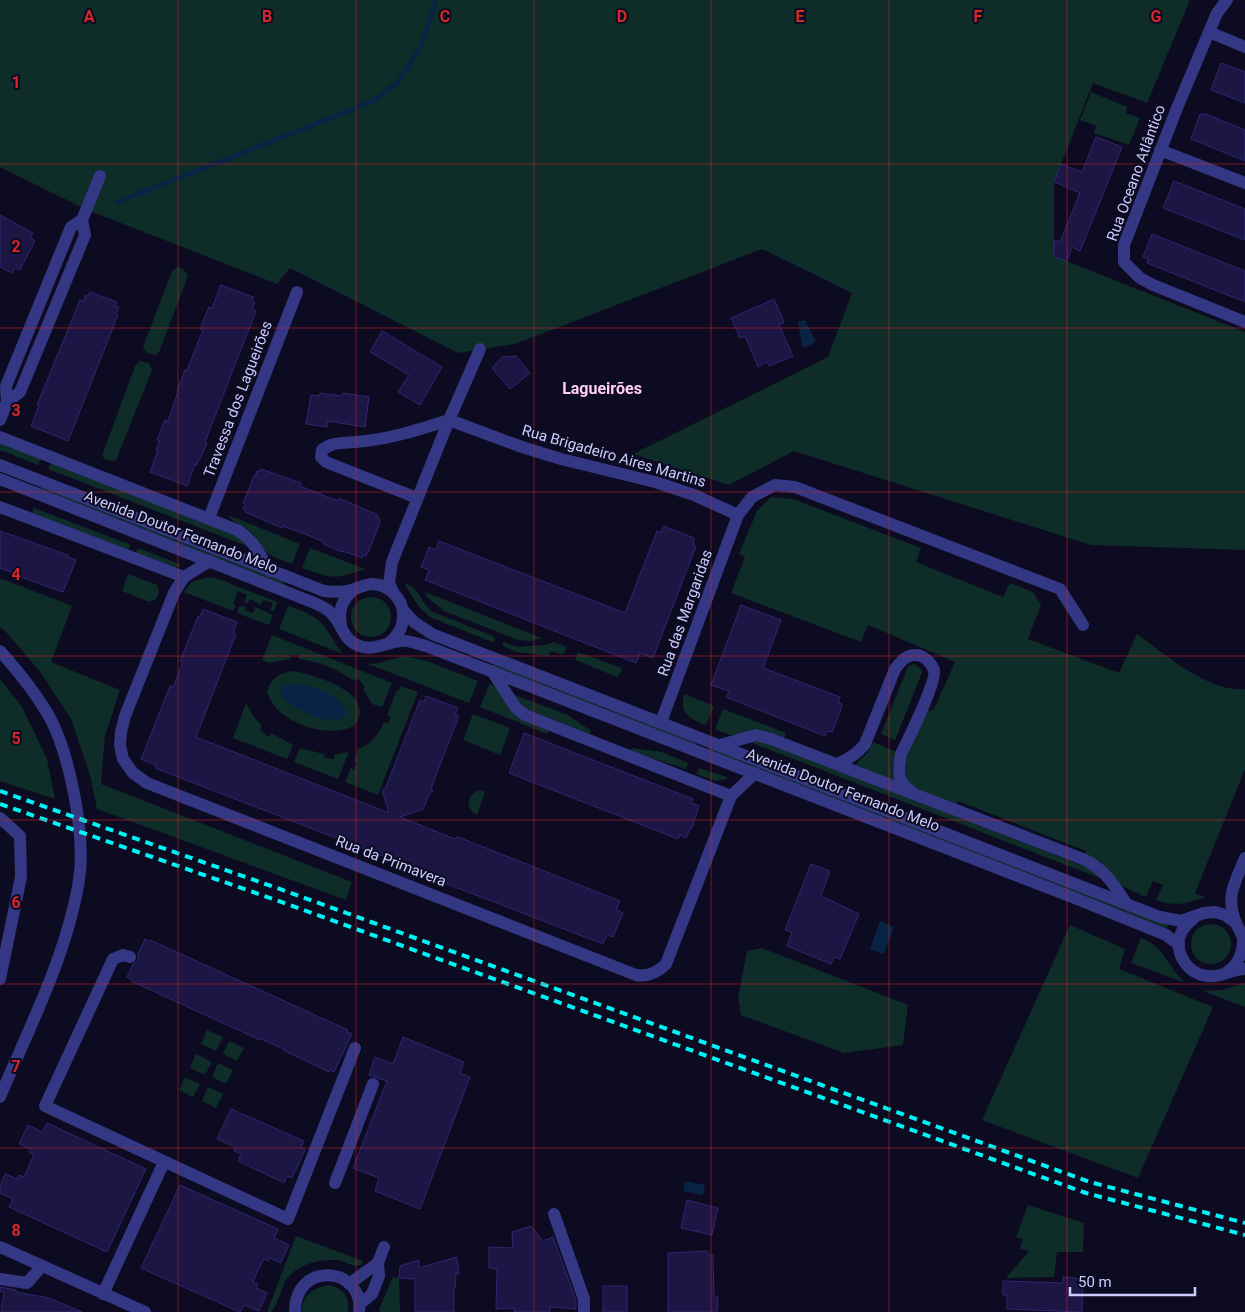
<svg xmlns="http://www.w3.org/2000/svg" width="1245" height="1312" font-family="Roboto,sans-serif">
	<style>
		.green { fill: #0e2c28 }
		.water { fill: #082344 }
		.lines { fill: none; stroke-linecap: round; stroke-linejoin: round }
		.stream { stroke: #082344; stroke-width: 5 }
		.building { fill: #1b1644; stroke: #2f2771 }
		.minor { stroke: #333784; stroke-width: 12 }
		.rail { stroke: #00f4f7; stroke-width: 4; stroke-dasharray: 8 6; stroke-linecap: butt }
		.grid { fill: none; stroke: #d62828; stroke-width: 1; stroke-opacity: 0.55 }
		.labels { text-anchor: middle; stroke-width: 4; stroke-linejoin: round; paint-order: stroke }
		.street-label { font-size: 15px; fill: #cdccff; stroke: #0d0b21 }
		.neighbourhood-label { font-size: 16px; font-weight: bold; fill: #ffcef1; stroke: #0d0b21 }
		.grid-label { font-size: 16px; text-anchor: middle; font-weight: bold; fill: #d62828; stroke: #0d0b21; stroke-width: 4; stroke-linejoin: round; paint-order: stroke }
	</style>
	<rect width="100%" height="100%" fill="#0d0b21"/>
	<g class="green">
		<path d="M0 0H1190L1147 103 1093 83 1054 182V256L1245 332V550L1091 545 794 451 729 485 633 454 828 357 852 293 762 249 515 344 458 353 290 268 277 284 85 209 0 167Z"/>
		<path d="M1091 92 1127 107 1126 113 1140 118 1129 145 1094 133 1096 126 1080 120Z"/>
		<path d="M178 267 184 270 188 276 159 352 155 355 147 353 143 347 172 271Z"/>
		<path d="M140 361 149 363 152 370 116 460C110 462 107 461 102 456L135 366Z"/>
		<path d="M0 442 41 459 38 465 0 450Z"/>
		<path d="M51 462 244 539 249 547 48 469Z"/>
		<path d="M42 486 284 580V585L40 489Z"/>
		<path d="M771 497 793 499 921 548 916 562 1003 597 1010 583 1033 592 1041 605 1028 639 1119 673 1137 634C1165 654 1209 693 1245 689V769L1195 893 1205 897C1186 904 1176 907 1156 900L1163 885 1153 881 1146 897 1120 885 1110 871 1099 861 1085 855 1086 851 958 801 956 806 920 792 910 784 905 774 906 759 924 713 934 709 955 662 868 625 861 642 731 593 745 557 739 554 757 511Z"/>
		<path d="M34 508 131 545 128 550 32 514Z"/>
		<path d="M228 515 300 544 292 564C283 560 271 558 264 550 259 544 256 536 250 531 242 525 234 524 228 515Z"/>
		<path d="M138 548 182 565 172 569 135 554Z"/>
		<path d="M310 548 365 569C333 580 334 579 302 568Z"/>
		<path d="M128 574 157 585 159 592 156 599 149 602 122 591Z"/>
		<path d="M208 577 216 578 277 602 274 612 270 610 273 603 263 600 261 605 250 599 247 604 244 603 247 595 238 591 233 604 236 605 233 611 184 592 192 582Z"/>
		<path d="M0 578 72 606 51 662 120 690 105 736 101 784 352 882 346 900 97 809 90 775 71 719 41 673 8 634 0 627Z"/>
		<path d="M407 584C419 589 422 603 431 611L493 636 495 640 492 642 430 617 420 608 405 585Z"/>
		<path d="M425 592 542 638 531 641 518 640 444 611 428 598Z"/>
		<circle cx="371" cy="617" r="20"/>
		<path d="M242 606 246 607 245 610 253 613 255 607 273 615 269 625 237 613 239 607Z"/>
		<path d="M288 606C300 610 314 614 323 625 331 634 335 645 343 654L279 629Z"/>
		<path d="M272 635 392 683 382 707 372 704 363 689 365 686 357 678 354 681C338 669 320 662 299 659V655H290V659L269 663 262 660Z"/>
		<path d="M503 642 517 647 545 645 554 642 567 647 563 655 551 651 548 656 517 652 503 646Z"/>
		<path d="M578 652 621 668 622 671 617 677 575 660Z"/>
		<path d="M405 656 427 661 478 681 469 703 368 664 379 663Z"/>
		<path d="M496 663 697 740 695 746 494 667Z"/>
		<path d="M914 664 919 667 922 671 921 675 895 740 881 734 907 669 909 666Z"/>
		<path d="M293 671C315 675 379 693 354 726 330 737 300 728 280 712 274 707 270 699 267 693 271 677 278 674 293 671Z"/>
		<path d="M0 679 22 707 47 759 55 799 0 781Z"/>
		<path d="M490 683 550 730 547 734 480 707Z"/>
		<path d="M401 686 418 692 378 795 345 782 351 768 354 770 357 763 354 761 358 749C372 744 378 735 384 722L388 723 391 716 387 715 397 690H399Z"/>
		<path d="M512 694 568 715 591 731 590 734 526 709 520 705Z"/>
		<path d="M684 694 714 706 706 725C690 719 679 714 684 694Z"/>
		<path d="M246 703 253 716 262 726 260 729 268 737 271 733 293 745 287 759 233 738Z"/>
		<path d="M723 709 786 733 784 738 730 735 715 729Z"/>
		<path d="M473 714 510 728 500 755 463 740Z"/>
		<path d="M754 741 766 742 1093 870 1102 879 750 742Z"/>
		<path d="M873 742 896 752 892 770 894 781 855 765 867 753Z"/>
		<path d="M710 745 1168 925 1166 930 707 751Z"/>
		<path d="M300 748 324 754 325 758 334 759V755L349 752 338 779 294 762Z"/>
		<path d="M632 748 662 752 688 763 686 769 630 751Z"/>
		<path d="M699 768 727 777V779L715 781 696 774Z"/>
		<path d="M478 790 485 791 477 815C464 808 467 796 478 790Z"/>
		<circle cx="1211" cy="944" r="20"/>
		<path d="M1070 925 1125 949 1119 969 1213 1007 1138 1178 982 1120Z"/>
		<path d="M1141 938C1167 948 1167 968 1186 983L1131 963Z"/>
		<path d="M762 948 908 1005 903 1045 844 1053 741 1015 738 997 747 951Z"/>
		<path d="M1245 983V1007L1203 991 1222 990Z"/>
		<path d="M207 1030 223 1037 216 1051 201 1044Z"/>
		<path d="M229 1041 244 1048 237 1061 223 1054Z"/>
		<path d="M196 1054 212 1062 205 1075 190 1068Z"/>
		<path d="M218 1063 233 1070 226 1084 212 1077Z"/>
		<path d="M185 1077 200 1084 193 1097 179 1090Z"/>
		<path d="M208 1087 223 1094 216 1108 202 1101Z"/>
		<path d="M1028 1205 1084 1223 1083 1252H1057L1054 1277 1006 1278 1029 1251 1020 1249 1023 1239 1016 1237Z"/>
		<path d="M296 1236 363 1261 361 1265C353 1268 343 1260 335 1260 318 1259 296 1265 286 1280 280 1291 279 1303 271 1312H267Z"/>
		<path d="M393 1277 399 1278 400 1312H380L379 1309Z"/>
		<path d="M330 1285C344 1289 350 1298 348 1312H302C301 1295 315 1287 330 1285Z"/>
	</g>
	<g class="water">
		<path d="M805 320 816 342 804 348 802 346 798 322Z"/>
		<path d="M288 684C308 684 339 692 347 712L345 716C329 728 291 709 281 694V689Z"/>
		<path d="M880 921 894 927 884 954 870 949Z"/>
		<path d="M685 1181 705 1185 703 1195 683 1191Z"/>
	</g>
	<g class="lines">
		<path class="stream" d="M118 202 373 101 398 82 421 47 436 0"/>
	</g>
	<g class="building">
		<path d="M1221 63 1245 72V103L1211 90Z"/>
		<path d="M1200 114H1206L1245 130V161L1191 139Z"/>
		<path d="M1096 137 1122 147 1080 251 1072 247 1067 261 1054 257V240L1060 242 1080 193 1054 182 1061 164 1082 172Z"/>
		<path d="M1174 181 1245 209V240L1163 208Z"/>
		<path d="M0 215 33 233 30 238 35 241 20 270 15 268 12 273 0 267Z"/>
		<path d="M1152 234 1245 271V302L1147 263 1148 259 1143 257Z"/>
		<path d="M221 285 253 297 252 301 255 303 252 309 256 311 205 442 207 443 200 459H199L197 465 195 464 187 486 150 472 158 450H156L160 441 157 440 165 420 168 421 178 392 177 391 185 370H187L203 330 200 329 209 307 212 308Z"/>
		<path d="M90 292 117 302 115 306 119 307 116 314 118 315 68 441 31 426 39 405H37L80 300 83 301 86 295 88 296Z"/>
		<path d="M774 299 784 322 779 325 793 356 769 366 767 362 758 367 745 336 740 338 731 318Z"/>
		<path d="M382 331 442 367 420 405 398 392 409 375 370 352Z"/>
		<path d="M516 356 530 373 510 389 492 368 502 357Z"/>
		<path d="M320 393 342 396 343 393 369 397 365 427 328 421 327 427 306 424 311 395 319 396Z"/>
		<path d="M261 469 301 483 300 486 338 501 339 498 378 515 377 518H379L380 523 368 553 367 552 366 556H362V558L343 551 342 552 323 544 324 542 310 536 283 526 282 528 245 512V509L243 508 245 504 243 503 255 474 256 475 257 471H260Z"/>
		<path d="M664 526 694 538 693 545 696 546 653 658 640 653 636 663 425 580 429 570 421 567 429 547 436 550 439 541 625 613 657 531 660 533Z"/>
		<path d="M0 531 68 555 67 557 76 560 63 592 12 574 13 573 0 568Z"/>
		<path d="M741 605 781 620 763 668 840 697 838 703 842 704 841 710 832 732 827 731 825 736 726 697 729 691 711 685Z"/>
		<path d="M203 609 237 622 233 633 236 634 196 737 389 813 382 790 385 789 420 700 424 702 426 696 458 708 455 714 459 716 431 788 433 791 430 793 423 809 400 817 455 839 458 837 620 901 616 910 623 913 613 937 607 935 603 944 442 882 440 879 419 870 178 777 155 768 156 765 141 759 170 686 173 687 183 662 180 661 198 616 200 617Z"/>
		<path d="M524 733 693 799 691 803 699 806 692 828 691 827 686 838 680 835 678 839 509 773Z"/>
		<path d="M811 864 830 871 821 896 859 914 840 959 834 957 831 964 787 946 792 932 785 930Z"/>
		<path d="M145 939 149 942 150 940 348 1030 347 1032 352 1034 334 1072 330 1070 329 1072 283 1050 284 1049 261 1039 260 1040 131 981 132 980 127 977 133 964 138 960V954Z"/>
		<path d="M403 1037 464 1062 460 1073 470 1077 420 1209 375 1191 379 1178 353 1168 387 1081 369 1075 375 1057 393 1064Z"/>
		<path d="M231 1109 304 1141 301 1148 305 1150 292 1178 287 1176 284 1183 238 1161 241 1154 234 1151 235 1147 217 1139Z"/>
		<path d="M47 1123 146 1169 107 1252 9 1207 13 1199 0 1193V1186L5 1174 17 1179 19 1175 24 1177 34 1154 29 1152 31 1149 19 1144 28 1125 42 1132Z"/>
		<path d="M180 1185 278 1229 274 1238 289 1245 281 1263 270 1258 268 1261 264 1259 258 1270 253 1282 258 1284 256 1288 267 1293 259 1311 244 1305 240 1312 141 1268Z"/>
		<path d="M687 1200 718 1208 712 1235 681 1228Z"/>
		<path d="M531 1226 543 1241 553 1237 576 1300V1309L550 1307V1312H514V1308L496 1309 497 1269 489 1268V1247L513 1248 512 1232Z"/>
		<path d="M708 1251V1255H713L714 1297H718L717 1312H668V1253Z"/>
		<path d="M457 1257 459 1274 456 1273 455 1288 454 1287V1312H415V1279L399 1278 400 1266 419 1260V1268Z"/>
		<path d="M1063 1277 1083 1279 1082 1312 1007 1309V1295H1003V1281L1063 1283Z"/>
		<rect x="603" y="1286" width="24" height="26"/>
		<path d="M0 1287 16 1290V1292L49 1298 82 1312H1L4 1292 0 1291Z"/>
	</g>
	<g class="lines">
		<g class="minor">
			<path d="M1227 0 1217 13 1177 108 1124 245V262L1140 278 1153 285 1245 322"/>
			<path d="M1209 32 1245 47"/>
			<path d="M1160 150 1245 183"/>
			<path d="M82 220 85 235 20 392 7 402 6 386 71 227 82 220 100 176"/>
			<path d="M0 420 7 402"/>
			<path d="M0 437 237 530C253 539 260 555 270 571"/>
			<path d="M0 465 324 591C333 592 342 592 351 590 359 588 365 584 373 584 389 585 403 599 403 614 404 627 398 636 388 644"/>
			<path d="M0 479 312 602C319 605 327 608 332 614 341 623 343 638 355 644 371 653 384 643 400 641 409 640 418 644 426 646L1072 897 1166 935 1179 945"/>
			<path d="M417 498 326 462 321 457 322 450C332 442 342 443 355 442 387 440 418 430 449 420L480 349"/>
			<path d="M0 507 184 577"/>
			<path d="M209 518 297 292"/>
			<path d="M210 561 184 577 174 593 125 716 121 732 120 745 123 759 133 773 147 783 636 975C648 977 657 973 666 964L731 796 755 773"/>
			<path d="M393 592 389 583 392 562 449 420 522 447 561 459 655 482 694 495 738 515 752 497 775 485 795 487 1060 589 1083 625"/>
			<path d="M403 610 414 622 432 634 1160 917 1181 921 1204 913 1215 912 1225 915 1236 923 1245 941"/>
			<path d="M341 625C338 610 342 600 354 589"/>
			<path d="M0 651C19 672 36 693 50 718 70 756 86 837 79 880 67 955 29 1028 0 1097"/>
			<path d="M492 671 516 708 525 715 731 796"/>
			<path d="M661 722 738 515"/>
			<path d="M720 745 756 735 771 739 1083 859C1106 870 1112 883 1126 903"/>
			<path d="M837 764C849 759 857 754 865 744L895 669C902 660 908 652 921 656 926 658 932 664 934 670 937 681 908 740 901 754 898 772 896 781 912 792"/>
			<path d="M0 818 20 836 21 877 0 979"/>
			<path d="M1194 918C1189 922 1184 926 1181 933 1173 951 1187 974 1207 976 1221 978 1232 969 1245 969"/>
			<path d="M1236 923C1225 896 1235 883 1245 858"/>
			<path d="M130 957 123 955 113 959 45 1106 288 1219 355 1048"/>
			<path d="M1227 972C1239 964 1243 953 1243 938"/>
			<path d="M335 1183 373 1084"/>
			<path d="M554 1214 584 1299V1312"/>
			<path d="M0 1247 145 1312"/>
			<path d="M0 1279 27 1283 42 1266"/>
			<path d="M349 1284 378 1263"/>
			<path d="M103 1294 164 1162"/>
			<path d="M360 1304 372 1294 379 1276 378 1263 384 1247"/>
			<path d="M295 1312C295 1259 365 1267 359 1312"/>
		</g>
		<g class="rail">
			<path d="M0 791 277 888 1090 1182 1245 1223"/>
			<path d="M0 804 273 899 1086 1193 1245 1235"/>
		</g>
	</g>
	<path class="grid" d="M178 0V1312M356 0V1312M534 0V1312M711 0V1312M889 0V1312M1067 0V1312M0 164H1245M0 328H1245M0 492H1245M0 656H1245M0 820H1245M0 984H1245M0 1148H1245"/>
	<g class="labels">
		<g class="street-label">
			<text transform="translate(1136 173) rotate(-70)" y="5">Rua Oceano Atlântico</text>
			<text transform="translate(238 399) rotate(-69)" y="5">Travessa dos Lagueirões</text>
			<text transform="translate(614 456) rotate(16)" y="5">Rua Brigadeiro Aires Martins</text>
			<text transform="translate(181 532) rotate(21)" y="5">Avenida Doutor Fernando Melo</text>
			<text transform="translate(685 613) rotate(-70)" y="5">Rua das Margaridas</text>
			<text transform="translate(843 790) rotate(21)" y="5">Avenida Doutor Fernando Melo</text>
			<text transform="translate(391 861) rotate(21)" y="5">Rua da Primavera</text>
		</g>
		<g class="neighbourhood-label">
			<text x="602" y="394">Lagueirões</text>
		</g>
	</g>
	<g class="grid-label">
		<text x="89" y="22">A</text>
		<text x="267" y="22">B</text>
		<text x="445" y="22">C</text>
		<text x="622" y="22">D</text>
		<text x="800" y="22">E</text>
		<text x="978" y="22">F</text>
		<text x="1156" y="22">G</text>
		<text x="16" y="88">1</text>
		<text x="16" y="252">2</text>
		<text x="16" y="416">3</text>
		<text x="16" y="580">4</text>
		<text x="16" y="744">5</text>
		<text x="16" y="908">6</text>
		<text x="16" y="1072">7</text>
		<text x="16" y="1236">8</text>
	</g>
	<path d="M1070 1287v8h125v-8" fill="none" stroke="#cdccff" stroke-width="2.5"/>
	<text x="1078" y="1287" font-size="15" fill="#cdccff" stroke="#0d0b21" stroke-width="4" paint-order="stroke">50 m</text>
</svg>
